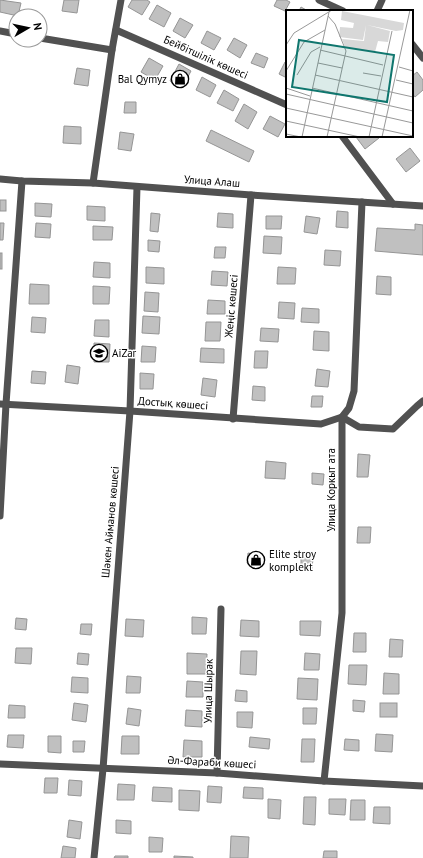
<svg xmlns="http://www.w3.org/2000/svg" width="423" height="858" font-family="'PT Sans',sans-serif">
	<style>
		.building { fill: #c0c0c0; stroke: #959595 }
		.lines { fill: none; stroke-linecap: round; stroke-linejoin: round }
		.minor { stroke: #515151; stroke-width: 7 }
		.labels { text-anchor: middle; stroke-width: 3; stroke-linejoin: round; paint-order: stroke }
		.street-label { font-size: 11px; fill: #000; stroke: #fff }
		.poi-label { font-size: 11px; fill: #000; stroke: #fff; text-anchor: start }
		.inset-road { fill: none; stroke: #999; stroke-width: 1 }
		.view { fill: #0f766e; fill-opacity: 0.15; stroke: #0f766e; stroke-width: 2 }
		.inset-edge { fill: none; stroke: #000; stroke-width: 2 }
	</style>
	<rect width="100%" height="100%" fill="#fff"/>
	<g class="building">
		<path d="M0 0 21 3 18 16 0 12Z"/>
		<path d="M64 0H79L77 13 62 11Z"/>
		<path d="M132 0H147L150 2 142 15 128 7Z"/>
		<path d="M277 0H286L290 2 285 11 274 6Z"/>
		<path d="M157 5 171 13 164 27 149 19Z"/>
		<path d="M301 7 308 11H299Z"/>
		<path d="M180 18 193 25 185 38 173 31Z"/>
		<path d="M207 31 221 38 214 50 201 43Z"/>
		<path d="M234 38 247 45 240 58 227 50Z"/>
		<path d="M256 53 268 58 264 68 251 63Z"/>
		<path d="M149 58 163 66 155 80 141 72Z"/>
		<path d="M285 62 287 63V78L279 74Z"/>
		<path d="M179 64 191 71 182 88 170 81Z"/>
		<path d="M77 68 90 70 88 86 74 84Z"/>
		<path d="M417 72 423 80V90L415 97 412 93V76Z"/>
		<path d="M202 77 216 85 210 97 196 90Z"/>
		<path d="M224 90 239 99 233 111 217 103Z"/>
		<path d="M125 102H136V113H124Z"/>
		<path d="M244 104 257 112 248 129 235 121Z"/>
		<path d="M270 116 285 124 278 137 263 129Z"/>
		<path d="M64 126 81 127V144L63 143Z"/>
		<path d="M211 130 254 151 249 162 206 141Z"/>
		<path d="M120 132 134 134 131 151 118 149Z"/>
		<path d="M357 136H377L379 138 365 149 356 137Z"/>
		<path d="M410 148 420 161 406 172 396 159Z"/>
		<rect x="0" y="200" width="6" height="11"/>
		<path d="M35 203 52 204 51 217 35 216Z"/>
		<path d="M87 206 105 207V221L87 220Z"/>
		<path d="M337 211 348 212V228L336 227Z"/>
		<path d="M151 213 160 214 158 232 150 231Z"/>
		<path d="M218 213 233 214V228L217 227Z"/>
		<path d="M266 216H282L281 229H266Z"/>
		<path d="M306 216 320 218 317 234 304 232Z"/>
		<path d="M0 223H4L3 240H0Z"/>
		<path d="M36 223 51 224 50 238 35 237Z"/>
		<path d="M415 224 423 225V255L375 251 377 228 415 230Z"/>
		<path d="M93 226 113 227 112 240H93Z"/>
		<path d="M264 236 282 237 281 254 263 253Z"/>
		<path d="M148 240 160 241 159 252 148 251Z"/>
		<path d="M215 247H226L225 258H214Z"/>
		<path d="M325 250 341 251 340 266 324 265Z"/>
		<rect x="0" y="253" width="2" height="16"/>
		<path d="M94 262 110 263V278L93 277Z"/>
		<path d="M146 267 164 268V284L146 283Z"/>
		<path d="M278 267 296 268 295 284H277Z"/>
		<path d="M212 271 228 272 227 286 211 285Z"/>
		<path d="M377 276 391 277V295L376 294Z"/>
		<path d="M30 284 49 285V304H29Z"/>
		<path d="M93 286 110 287 109 304H93Z"/>
		<path d="M145 292 159 293 158 312 144 311Z"/>
		<path d="M208 300 225 301V314H207Z"/>
		<path d="M279 302 295 303 294 319 278 318Z"/>
		<path d="M302 308 319 309V323L301 322Z"/>
		<path d="M143 316 160 317 159 334 142 333Z"/>
		<path d="M32 317 46 318 45 333 31 332Z"/>
		<path d="M95 320H109V337L94 336Z"/>
		<path d="M206 322H221L220 341H205Z"/>
		<path d="M261 328 279 329 278 342 260 341Z"/>
		<path d="M314 331 329 332V351L313 350Z"/>
		<path d="M94 343 110 344 109 362H94Z"/>
		<path d="M142 346 156 347 155 362H141Z"/>
		<path d="M201 348 224 349V363L200 362Z"/>
		<path d="M255 351H268L267 368H254Z"/>
		<path d="M67 365 80 367 78 384 65 382Z"/>
		<path d="M317 369 330 371 328 387 315 386Z"/>
		<path d="M32 371 46 372 45 384 31 383Z"/>
		<path d="M140 373 154 374 153 389H140Z"/>
		<path d="M203 378 217 380 215 397 201 395Z"/>
		<path d="M253 386 265 387V401L252 400Z"/>
		<path d="M312 396H323L322 407H311Z"/>
		<path d="M358 454 370 455 368 477H357Z"/>
		<path d="M266 461 286 463 285 479 265 478Z"/>
		<path d="M312 473 324 474 323 485 312 484Z"/>
		<path d="M358 527H371L370 543H357Z"/>
		<path d="M248 553 259 555 258 564 247 563Z"/>
		<path d="M301 557 313 558 312 569 301 568Z"/>
		<path d="M192 617 207 618 206 634H192Z"/>
		<path d="M16 618 27 619 26 630 15 629Z"/>
		<path d="M126 619 144 620 143 637 125 636Z"/>
		<path d="M241 620 259 621V637L240 636Z"/>
		<path d="M300 621H321L320 636 300 635Z"/>
		<path d="M81 624H92L91 635 80 634Z"/>
		<path d="M354 633H366V652H353Z"/>
		<path d="M390 639 403 640 402 657H389Z"/>
		<path d="M16 648H32L31 664 15 663Z"/>
		<path d="M241 651H257L256 675 240 674Z"/>
		<path d="M78 653 89 654 88 665 77 664Z"/>
		<path d="M187 653 207 654 206 674H187Z"/>
		<path d="M305 653 320 654 319 670H304Z"/>
		<path d="M349 665H367L366 685 348 684Z"/>
		<path d="M384 673 399 674V694H383Z"/>
		<path d="M127 676 141 677 140 693H126Z"/>
		<path d="M72 677 88 678V693L71 692Z"/>
		<path d="M298 678 318 679 317 700 297 699Z"/>
		<path d="M187 681 203 682V697H186Z"/>
		<path d="M236 690 247 691V702L235 701Z"/>
		<path d="M353 700 365 701 364 712 353 711Z"/>
		<path d="M74 703 88 705 86 722 72 720Z"/>
		<rect x="380" y="703" width="17" height="14"/>
		<path d="M9 705 25 706V718H8Z"/>
		<path d="M128 708 141 710 139 726 126 724Z"/>
		<path d="M303 708H317L316 724H303Z"/>
		<path d="M186 710 202 711V727L185 726Z"/>
		<path d="M237 712H253L252 728 237 727Z"/>
		<path d="M376 734 393 735 392 752 375 751Z"/>
		<path d="M8 735H24L23 748 7 747Z"/>
		<path d="M48 736H61V753L48 752Z"/>
		<path d="M122 736H139V754H121Z"/>
		<path d="M250 737 270 739 269 749 249 747Z"/>
		<path d="M302 739H315L314 762H301Z"/>
		<path d="M345 739 359 740V751L344 750Z"/>
		<path d="M184 740 202 741V757H183Z"/>
		<path d="M73 741H85L84 752H73Z"/>
		<path d="M45 778H58L57 793H44Z"/>
		<path d="M69 780 82 781 81 796 68 795Z"/>
		<path d="M118 784 135 785 134 800H117Z"/>
		<path d="M208 786 222 787 221 803 207 802Z"/>
		<path d="M153 787 172 788V802L152 801Z"/>
		<path d="M244 787 263 788V799L243 798Z"/>
		<path d="M179 790 200 791 199 811 179 810Z"/>
		<path d="M304 797H316L315 825 303 824Z"/>
		<path d="M268 799 281 800 280 819 268 818Z"/>
		<path d="M329 799H346L345 815 329 814Z"/>
		<path d="M351 800H365V820H350Z"/>
		<path d="M374 807H390V824L373 823Z"/>
		<path d="M69 820 82 822 80 839 67 837Z"/>
		<path d="M116 820 131 821V834L116 833Z"/>
		<path d="M231 836 249 837 248 858H230Z"/>
		<path d="M149 837 163 838 162 852H149Z"/>
		<path d="M63 846 76 848 75 858H61Z"/>
		<path d="M324 851H337V858H323Z"/>
		<path d="M115 856H128V858H114Z"/>
		<path d="M174 856 193 857V858H174Z"/>
	</g>
	<g class="lines">
		<g class="minor">
			<path d="M319 0 343 11"/>
			<path d="M377 11 382 0"/>
			<path d="M116 30 287 105"/>
			<path d="M0 31 16 34"/>
			<path d="M40 38 112 50"/>
			<path d="M412 44 423 58"/>
			<path d="M342 136 393 204"/>
			<path d="M0 179 22 181 93 183 251 195 423 206"/>
			<path d="M93 183 112 50 121 0"/>
			<path d="M0 404 130 411 321 424 342 417 359 427 393 429 417 406 423 401"/>
			<path d="M233 419 251 195"/>
			<path d="M0 516 6 404 22 181"/>
			<path d="M0 764 217 773 324 781 423 786"/>
			<path d="M217 773 221 609"/>
			<path d="M324 781 342 613V417L349 408 354 391 362 202"/>
			<path d="M94 858 103 769 130 411 137 187"/>
		</g>
	</g>
	<defs>
		<symbol id="shop-ring" viewBox="-11 -11 22 22"><circle r="9.5" fill="#fff" stroke="#000" stroke-width="1.5"/><path d="M-5-2.5h2.3a2.7 3.5 0 0 1 5.4 0H5L5.5 6h-11ZM-1.5-2.5h3a1.5 2.3 0 0 0-3 0Z" fill="#000"/></symbol>
		<symbol id="school-ring" viewBox="-11 -11 22 22"><circle r="9.5" fill="#fff" stroke="#000" stroke-width="1.5"/><path d="M0-5L7-2L0 1L-7-2ZM-4 1L0 2.5L4 1V4Q0 6-4 4Z" fill="#000"/></symbol>
	</defs>
	<g fill-rule="evenodd">
		<use href="#shop-ring" x="170" y="69" width="20" height="20"/>
		<use href="#school-ring" x="89" y="343" width="20" height="20"/>
		<use href="#shop-ring" x="246" y="550" width="20" height="20"/>
	</g>
	<g class="labels">
		<g class="street-label">
			<text transform="translate(206 57) rotate(24)" y="4">Бейбітшілік көшесі</text>
			<text transform="translate(212 181) rotate(4)" y="4">Улица Алаш</text>
			<text transform="translate(231 306) rotate(-85)" y="4">Жеңіс көшесі</text>
			<text transform="translate(173 403) rotate(4)" y="4">Достық көшесі</text>
			<text transform="translate(331 490) rotate(-90)" y="4">Улица Коркыт ата</text>
			<text transform="translate(110 522) rotate(-85)" y="4">Шәкен Айманов көшесі</text>
			<text transform="translate(208 691) rotate(-89)" y="4">Улица Шырак</text>
			<text transform="translate(212 762) rotate(3)" y="4">Әл-Фараби көшесі</text>
		</g>
		<g class="poi-label">
			<text x="167" y="83" text-anchor="end">Bal Qymyz</text>
			<text x="112" y="357">AiZar</text>
			<text x="269" y="558">Elite stroy<tspan x="269" dy="13">komplekt</tspan></text>
		</g>
	</g>
	<g transform="translate(286 10)">
		<rect width="127" height="127" fill="#fff"/>
		<path d="M56 1 118 13 117 20 110 21 81 15 104 21 102 32 92 31 89 42 59 37 56 29 78 31 80 15 77 30 53 27 54 17 67 18 68 13 55 10Z" fill="#d8d8d8"/>
		<path class="inset-road" d="M0 35 8 23 46 0M34 40 97 55M32 53 56 58M113 57 127 61M0 61 18 32 39 20M77 63 95 66M11 65 25 42 34 37M29 65 127 87M110 70 127 74M0 78 24 86M26 78 127 101M0 84 127 113M0 98 127 126M0 111 74 127M0 124 15 127M16 127 43 2M41 127 60 41 49 14 42 6M83 127 106 21M96 127 124 0"/>
		<path class="view" d="M13 30 108 45 101 92 6 77Z"/>
		<rect width="127" height="127" class="inset-edge"/>
	</g>
	<g transform="translate(28 28) rotate(81)"><circle r="19" fill="#ffffff" stroke="#999999"/>
	<path d="M0-3L7 15L0 10L-7 15Z" fill="#000000"/>
	<text y="-6" font-size="11" font-weight="bold" text-anchor="middle" fill="#000000">N</text>
	</g>
</svg>
